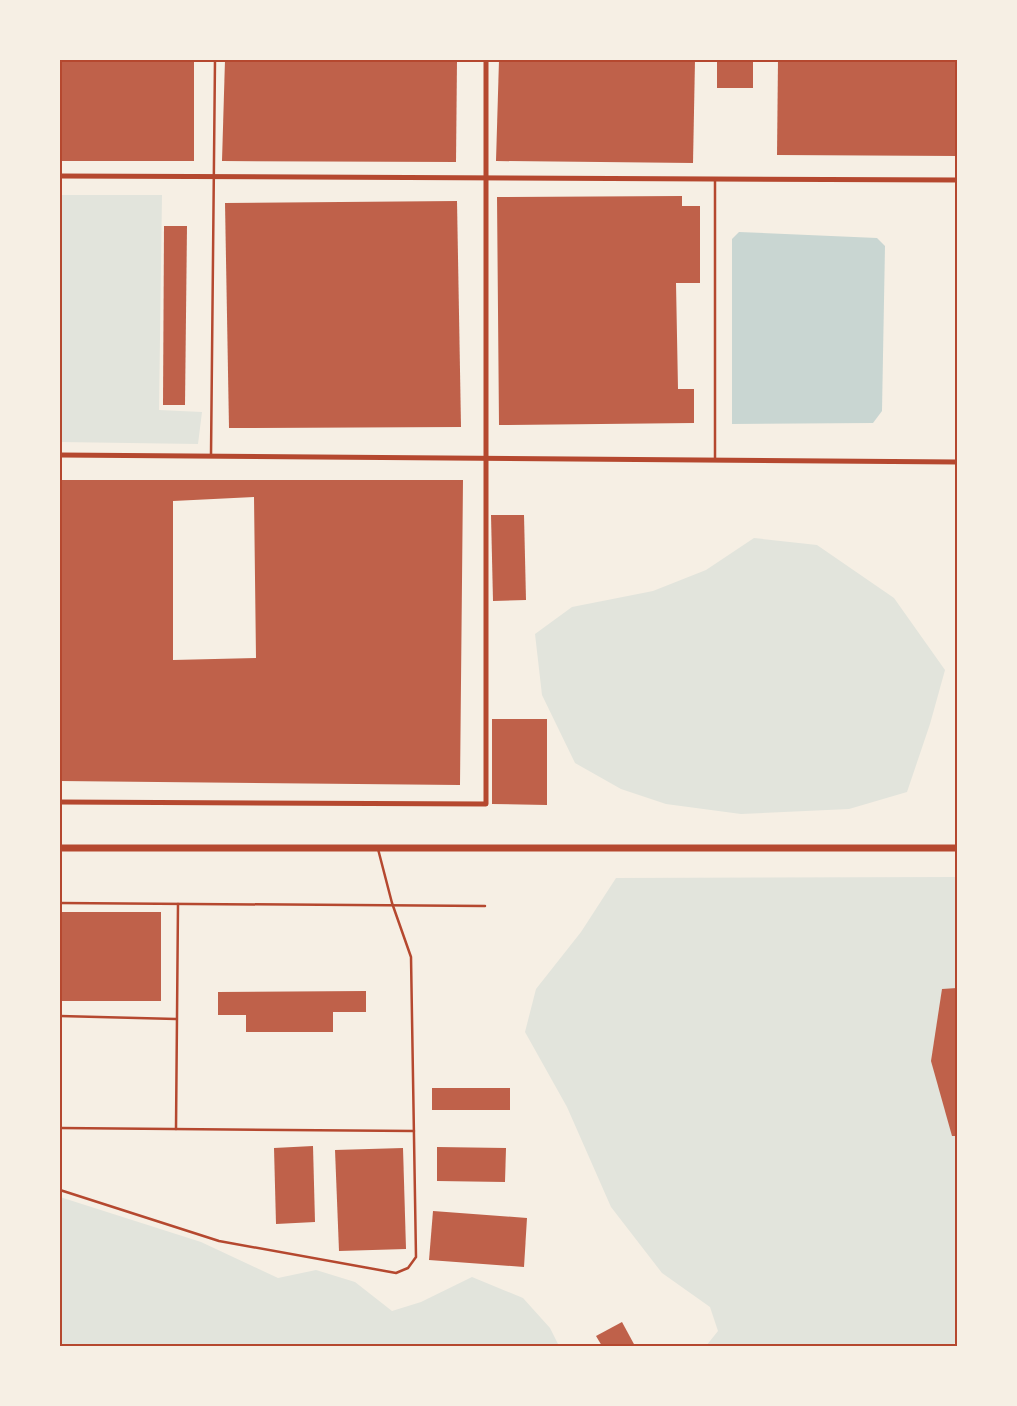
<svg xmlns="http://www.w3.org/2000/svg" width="1017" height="1406" font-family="Literata,serif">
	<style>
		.green { fill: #e2e4dc }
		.water { fill: #c9d6d2 }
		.building { fill: #bf614a; fill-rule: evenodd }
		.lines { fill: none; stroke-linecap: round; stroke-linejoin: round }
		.service { stroke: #b5482f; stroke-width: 2.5 }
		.minor { stroke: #b5482f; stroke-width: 5 }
		.secondary { stroke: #b5482f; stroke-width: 7 }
		.neatline { fill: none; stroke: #b5482f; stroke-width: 2 }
	</style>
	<rect width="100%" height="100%" fill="#f6efe4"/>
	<g class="green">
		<path d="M60 195H162L159 410 202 412 198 444 60 442Z"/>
		<path d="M754 538 817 545 894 598 945 670 930 724 907 792 849 809 741 814 666 804 621 789 575 763 542 695 535 634 572 607 653 591 706 570Z"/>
		<path d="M957 877V1340L952 1346H706L718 1331 710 1307 662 1273 611 1207 567 1107 525 1032 536 989 581 932 616 878Z"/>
		<path d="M60 1197 201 1242 278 1278 316 1270 355 1282 392 1311 421 1302 472 1277 523 1298 550 1328 559 1346H60Z"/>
	</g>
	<path class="water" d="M739 232 877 238 885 246 882 411 873 423 732 424V239Z"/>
	<g class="building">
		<rect x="60" y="60" width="134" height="101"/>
		<path d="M225 60H457L456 162 222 161Z"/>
		<path d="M499 60H695L693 163 496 161Z"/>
		<rect x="717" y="60" width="36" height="28"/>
		<path d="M778 60H957V156L777 155Z"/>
		<path d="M682 196V206H700V283H676L678 389H694V423L499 425 497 197Z"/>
		<path d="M457 201 461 427 229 428 225 203Z"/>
		<path d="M164 226H187L185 405H163Z"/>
		<path d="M60 480H463L460 785 60 781ZM254 497 256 658 173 660V501Z"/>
		<path d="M491 515H524L526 600 493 601Z"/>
		<path d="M492 719H547V805L492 804Z"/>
		<rect x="60" y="912" width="101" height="89"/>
		<path d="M957 988V1136H952L931 1061 942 989Z"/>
		<path d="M366 991V1012H333V1032H246V1015H218V992Z"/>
		<rect x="432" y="1088" width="78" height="22"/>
		<path d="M313 1146 315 1222 276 1224 274 1148Z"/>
		<path d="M437 1147 506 1148 505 1182 437 1181Z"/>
		<path d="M403 1148 406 1249 339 1251 335 1150Z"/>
		<path d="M433 1211 527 1218 524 1267 429 1260Z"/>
		<path d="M622 1322 635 1346H602L596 1336Z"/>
	</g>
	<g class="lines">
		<g class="service">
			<path d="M715 179V460"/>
			<path d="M211 456 215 60"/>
			<path d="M60 903 485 906"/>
			<path d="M60 1016 176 1019"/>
			<path d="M60 1128 414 1131"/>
			<path d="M176 1129 178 904"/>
			<path d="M60 1190 219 1241 396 1273 408 1268 416 1257 411 957 392 903 378 849"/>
		</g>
		<g class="minor">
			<path d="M60 176 957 180"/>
			<path d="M60 455 957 462"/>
			<path d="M60 802 486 804V60"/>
		</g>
		<path class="secondary" d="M60 848H957"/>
	</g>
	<rect width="1017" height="1406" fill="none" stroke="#f6efe4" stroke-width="122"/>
	<rect x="61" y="61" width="895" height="1284" class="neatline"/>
</svg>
